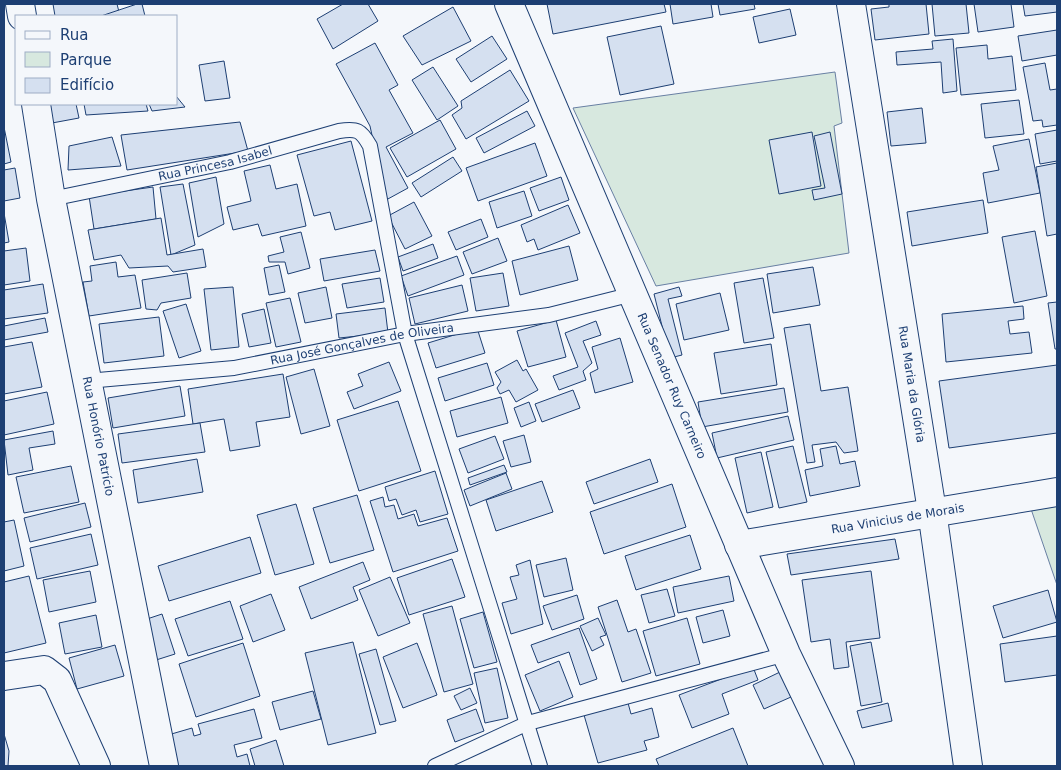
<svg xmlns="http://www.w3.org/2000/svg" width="1061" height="770" font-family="'DejaVu Sans',sans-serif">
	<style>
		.green { fill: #d7e8df; stroke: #687fa3 }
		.building { fill: #d5e0f0; stroke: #1d3f73 }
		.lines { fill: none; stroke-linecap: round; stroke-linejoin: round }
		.lane-casing { stroke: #1d3f73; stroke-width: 16 }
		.street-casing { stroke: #1d3f73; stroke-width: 30 }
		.lane { stroke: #f4f7fb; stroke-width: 14 }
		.street { stroke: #f4f7fb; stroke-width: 28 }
		.labels { text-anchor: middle; stroke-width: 4; stroke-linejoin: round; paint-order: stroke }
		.street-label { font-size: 12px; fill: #1d3f73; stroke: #f4f7fb }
	</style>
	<rect width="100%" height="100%" fill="#f4f7fb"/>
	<g class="green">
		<path d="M835 72 842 123 834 126 849 253 656 286 573 108Z"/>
		<path d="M1057 502V585L1030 506Z"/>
	</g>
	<g class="building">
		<path d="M53 4H117L120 16H55Z"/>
		<path d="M137 4H142L145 16H101Z"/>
		<path d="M343 4H368L378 21 333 49 317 19Z"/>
		<path d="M547 4H664L666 12 553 34Z"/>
		<path d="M670 4H711L713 17 673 24Z"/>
		<path d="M718 4H754L755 9 720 15Z"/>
		<path d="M889 4H926L929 34 875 40 871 9 889 7Z"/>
		<path d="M932 4H966L969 33 935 36Z"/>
		<path d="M974 4H1011L1014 27 978 32Z"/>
		<path d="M1023 4H1057V12L1025 16Z"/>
		<path d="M453 7 471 41 422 65 403 36Z"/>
		<path d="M790 9 796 35 759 43 753 17Z"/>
		<path d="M661 26 674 84 620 95 607 37Z"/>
		<path d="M1057 30V55L1022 61 1018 36Z"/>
		<path d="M492 36 507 59 471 82 456 59Z"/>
		<path d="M953 39 957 91 943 93 941 62 897 65 896 52 933 49 932 41Z"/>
		<path d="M375 43 398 85 389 90 413 133 386 147 408 188 386 200 370 126 336 64Z"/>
		<path d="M987 45 988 59 1012 56 1016 90 961 95 956 48Z"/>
		<path d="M224 61 230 98 205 101 199 65Z"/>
		<path d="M1045 63 1050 90 1057 89V125L1043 127 1042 120 1033 121 1023 67Z"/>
		<path d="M433 67 458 106 437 120 412 80Z"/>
		<path d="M510 70 529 101 466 139 452 115 462 108 461 101Z"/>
		<path d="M176 96 185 107 152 111 149 104H176Z"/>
		<path d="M1019 100 1024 134 985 138 981 104Z"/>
		<path d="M49 104H76L79 118 52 123Z"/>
		<path d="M84 104H146L148 111 86 115Z"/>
		<path d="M922 108 926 143 891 146 887 112Z"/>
		<path d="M527 111 535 126 484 153 476 138Z"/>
		<path d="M440 120 456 149 407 177 390 148Z"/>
		<path d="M240 122 248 151 127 170 121 135Z"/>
		<path d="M4 127 11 162 4 164Z"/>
		<path d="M1057 130V161L1040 164 1035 134Z"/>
		<path d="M812 132 821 186 779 194 769 140Z"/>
		<path d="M830 132 842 194 814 200 812 190 825 188 814 136Z"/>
		<path d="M112 137 121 166 68 170 69 146Z"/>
		<path d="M1029 139 1040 193 988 203 983 173 999 170 993 146Z"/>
		<path d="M351 141 372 221 335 230 330 212 314 216 297 155Z"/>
		<path d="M535 143 547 176 478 201 466 168Z"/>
		<path d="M453 157 462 171 421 197 412 183Z"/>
		<path d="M1057 163V234L1047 236 1036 167Z"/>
		<path d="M270 165 276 189 297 184 306 226 262 236 258 224 233 230 227 207 251 201 244 171Z"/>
		<path d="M15 168 20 198 4 201V170Z"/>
		<path d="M216 177 224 224 198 237 189 183Z"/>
		<path d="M561 177 569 200 539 211 530 188Z"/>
		<path d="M183 184 195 245 171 255 160 187Z"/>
		<path d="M153 187 156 219 94 229 89 196Z"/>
		<path d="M524 191 532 216 497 228 489 202Z"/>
		<path d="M983 200 988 233 912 246 907 212Z"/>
		<path d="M414 202 432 236 405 249 388 216Z"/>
		<path d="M568 205 580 233 538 250 534 239 527 242 521 225Z"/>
		<path d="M4 213 9 242 4 243Z"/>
		<path d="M161 218 167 255 203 249 206 267 173 272 168 266 129 268 121 255 94 260 88 230Z"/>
		<path d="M481 219 488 237 456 250 448 232Z"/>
		<path d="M1035 231 1047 296 1014 303 1002 237Z"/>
		<path d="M301 232 310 268 288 274 285 262H269L268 256 284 252 280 237Z"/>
		<path d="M498 238 507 261 472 274 463 252Z"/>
		<path d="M433 244 438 258 403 271 398 257Z"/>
		<path d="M569 246 578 280 520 295 512 261Z"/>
		<path d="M26 248 30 281 4 285V251Z"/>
		<path d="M375 250 380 271 324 281 320 259Z"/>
		<path d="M457 256 464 275 408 296 401 276Z"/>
		<path d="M116 262 118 277 135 275 141 308 89 316 83 282 92 281 90 266Z"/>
		<path d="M279 265 285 292 269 295 264 268Z"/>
		<path d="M813 267 820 305 773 313 767 274Z"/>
		<path d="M187 273 191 298 161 303 157 310 146 309 142 280Z"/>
		<path d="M503 273 509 306 476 311 470 278Z"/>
		<path d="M380 278 384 302 347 308 342 284Z"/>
		<path d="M763 278 774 338 744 343 734 283Z"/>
		<path d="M43 284 48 313 4 319V290Z"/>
		<path d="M462 285 468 311 415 324 409 298Z"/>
		<path d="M233 287 239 347 211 350 204 289Z"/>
		<path d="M326 287 332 318 305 323 298 293Z"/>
		<path d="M679 287 682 296 668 299 682 355 670 358 654 294Z"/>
		<path d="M720 293 729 330 684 340 676 304Z"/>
		<path d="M290 298 301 342 276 347 266 303Z"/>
		<path d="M1057 302V349H1055L1048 303Z"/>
		<path d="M186 304 201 351 179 358 163 311Z"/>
		<path d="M1023 306 1024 319 1008 321 1010 334 1029 332 1032 353 946 362 942 314Z"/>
		<path d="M385 308 388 333 339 338 336 314Z"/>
		<path d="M264 309 271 343 249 347 242 314Z"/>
		<path d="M159 317 164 356 104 363 99 324Z"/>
		<path d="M45 318 48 332 4 340V326Z"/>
		<path d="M556 320 566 357 528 367 517 331Z"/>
		<path d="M596 321 601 335 583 341 592 363 583 371 586 380 559 390 553 376 578 367 565 333Z"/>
		<path d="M810 324 821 391 848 387 858 451 844 453 836 442 812 445 815 462 807 463 784 328Z"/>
		<path d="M477 328 485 353 436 368 428 343Z"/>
		<path d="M620 338 633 382 595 393 590 373 598 369 592 347Z"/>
		<path d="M32 342 42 387 4 394V347Z"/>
		<path d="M771 344 777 385 721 394 714 353Z"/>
		<path d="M517 360 523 371 526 369 538 390 516 402 509 390 500 394 497 388 501 382 495 372Z"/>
		<path d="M389 362 401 391 354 409 347 392 363 386 358 374Z"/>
		<path d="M487 363 494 385 445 401 438 378Z"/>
		<path d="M1057 365V433L949 448 939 381Z"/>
		<path d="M314 369 330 426 301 434 286 377Z"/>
		<path d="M283 374 290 417 256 422 260 446 230 451 224 419 193 424 188 389Z"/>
		<path d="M180 386 185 416 113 428 108 398Z"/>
		<path d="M784 388 788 412 702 427 698 402Z"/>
		<path d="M573 390 580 408 542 422 535 404Z"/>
		<path d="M47 392 54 424 4 435V401Z"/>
		<path d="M501 397 508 423 457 437 450 411Z"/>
		<path d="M398 401 421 471 359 491 337 420Z"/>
		<path d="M529 402 536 421 521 427 514 408Z"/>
		<path d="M788 416 794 440 717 458 712 433Z"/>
		<path d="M200 423 205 452 122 463 118 434Z"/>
		<path d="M53 431 55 444 29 448 33 470 8 475 4 440Z"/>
		<path d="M524 435 531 462 511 467 503 441Z"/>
		<path d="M495 436 504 459 468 473 459 449Z"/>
		<path d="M793 446 807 502 779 508 766 452Z"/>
		<path d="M836 446 840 464 855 461 860 486 810 496 805 470 823 466 820 449Z"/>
		<path d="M761 452 773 507 747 513 735 458Z"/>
		<path d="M197 459 203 492 138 503 133 470Z"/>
		<path d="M650 459 658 482 594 504 586 482Z"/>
		<path d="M504 465 507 472 470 485 468 478Z"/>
		<path d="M71 466 79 502 24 513 16 477Z"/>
		<path d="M435 471 448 514 420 522 416 510 402 515 396 499 389 501 385 487Z"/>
		<path d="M506 473 512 489 470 506 464 490Z"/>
		<path d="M542 481 553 512 496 531 486 500Z"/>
		<path d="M672 484 686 527 604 554 590 512Z"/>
		<path d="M357 495 374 550 330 563 313 508Z"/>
		<path d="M383 497 385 507 394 505 398 519 414 514 418 526 447 518 458 551 393 572 370 501Z"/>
		<path d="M85 503 91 527 30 542 24 518Z"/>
		<path d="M296 504 314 564 275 575 257 515Z"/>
		<path d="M14 520 24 566 4 571V522Z"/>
		<path d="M91 534 98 565 37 579 30 548Z"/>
		<path d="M690 535 701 569 636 590 625 556Z"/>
		<path d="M250 537 261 573 169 601 158 566Z"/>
		<path d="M895 539 899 559 791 575 787 554Z"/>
		<path d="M566 558 573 590 544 597 536 565Z"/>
		<path d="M452 559 465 597 409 615 397 578Z"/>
		<path d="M530 560 543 624 511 634 502 603 517 599 510 577 519 575 516 565Z"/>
		<path d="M363 562 370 580 353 587 358 600 311 619 299 587Z"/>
		<path d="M90 571 96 602 49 612 43 580Z"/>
		<path d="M871 571 880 638 846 642 849 667 834 669 830 639 811 642 802 580Z"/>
		<path d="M29 576 46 643 4 653V582Z"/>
		<path d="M729 576 734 601 678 613 673 587Z"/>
		<path d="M390 577 410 623 378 636 359 590Z"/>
		<path d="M667 589 675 616 649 623 641 595Z"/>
		<path d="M1048 590 1057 622 1003 638 993 606Z"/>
		<path d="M271 594 285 630 253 642 240 606Z"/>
		<path d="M577 595 584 619 552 630 543 606Z"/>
		<path d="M617 600 628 632 636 629 651 673 622 682 598 607Z"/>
		<path d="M230 601 243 639 188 656 175 619Z"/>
		<path d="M452 606 473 684 444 692 423 614Z"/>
		<path d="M723 610 730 636 703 643 696 617Z"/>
		<path d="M483 612 497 662 474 668 460 619Z"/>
		<path d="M162 614 175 654 153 661 141 621Z"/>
		<path d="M96 615 102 647 65 654 59 623Z"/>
		<path d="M598 618 606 635 600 637 604 645 592 651 580 626Z"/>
		<path d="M687 618 700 664 656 676 643 631Z"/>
		<path d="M579 628 597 679 580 685 569 652 538 663 531 645Z"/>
		<path d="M1057 636V675L1005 682 1000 644Z"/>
		<path d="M353 642 376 733 328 745 305 653Z"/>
		<path d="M871 642 882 702 861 706 850 646Z"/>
		<path d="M243 643 260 696 196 717 179 664Z"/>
		<path d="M417 643 437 695 403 708 383 657Z"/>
		<path d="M115 645 124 676 77 689 69 658Z"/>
		<path d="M376 649 396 721 380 725 359 654Z"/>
		<path d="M559 661 573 697 540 711 525 675Z"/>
		<path d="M753 667 758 680 722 694 729 714 692 728 679 695Z"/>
		<path d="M497 668 508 718 485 723 474 673Z"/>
		<path d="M780 672 791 697 764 709 753 685Z"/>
		<path d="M470 688 477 703 461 710 454 696Z"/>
		<path d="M313 691 321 719 280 730 272 702Z"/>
		<path d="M628 703 631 714 652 708 659 737 644 741 647 750 598 763 584 715Z"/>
		<path d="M888 703 892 721 862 728 857 711Z"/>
		<path d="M254 709 262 738 234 745 237 757 247 754 250 766H176L168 735 192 728 194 736 201 734 198 724Z"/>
		<path d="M476 709 484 731 455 742 447 720Z"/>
		<path d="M733 728 748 766H659L656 759Z"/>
		<path d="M4 734 9 751 8 766H4Z"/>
		<path d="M276 740 284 766H255L250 749Z"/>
	</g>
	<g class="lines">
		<defs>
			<g id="lane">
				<path id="s1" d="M51 199 230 162 339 131C357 128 361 130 370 146L405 334 540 766"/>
				<path id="s2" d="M87 381 234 368 405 334 549 315 633 294"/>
				<path d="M435 766 528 723 786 654"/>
			</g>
			<g id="street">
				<path d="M20 4 22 16"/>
				<path id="s3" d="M509 4 786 654 840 766"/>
				<path id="s4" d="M851 4 932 511 968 766"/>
				<path id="s5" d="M36 104 51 199 164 766"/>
				<path id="s6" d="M739 545 1057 492"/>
				<path d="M4 676 44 670 57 680 96 766"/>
			</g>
		</defs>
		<use href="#lane" class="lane-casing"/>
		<use href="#street" class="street-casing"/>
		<use href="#lane" class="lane"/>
		<use href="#street" class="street"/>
	</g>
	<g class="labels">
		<g class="street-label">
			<text dy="4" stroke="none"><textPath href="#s1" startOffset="168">Rua Princesa Isabel</textPath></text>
			<text dy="4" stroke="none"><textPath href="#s2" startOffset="278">Rua José Gonçalves de Oliveira</textPath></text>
			<text dy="4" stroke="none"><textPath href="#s4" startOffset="385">Rua Maria da Glória</textPath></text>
			<text dy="4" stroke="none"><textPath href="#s3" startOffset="415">Rua Senador Ruy Carneiro</textPath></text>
			<text dy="4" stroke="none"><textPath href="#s5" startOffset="338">Rua Honório Patrício</textPath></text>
			<text dy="4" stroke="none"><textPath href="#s6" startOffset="161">Rua Vinicius de Morais</textPath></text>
		</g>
	</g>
	<rect width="1061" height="770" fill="none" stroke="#1d3f73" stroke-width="10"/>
	<rect x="15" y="15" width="162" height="90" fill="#f4f7fb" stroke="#9eadc5"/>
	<rect x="25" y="31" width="25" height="8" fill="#f4f7fb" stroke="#9eadc5"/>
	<text x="60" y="40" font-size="15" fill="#1d3f73">Rua</text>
	<rect x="25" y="52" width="25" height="15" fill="#d7e8df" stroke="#9eadc5"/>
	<text x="60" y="65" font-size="15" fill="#1d3f73">Parque</text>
	<rect x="25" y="78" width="25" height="15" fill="#d5e0f0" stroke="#9eadc5"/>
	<text x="60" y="90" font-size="15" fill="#1d3f73">Edifício</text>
</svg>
